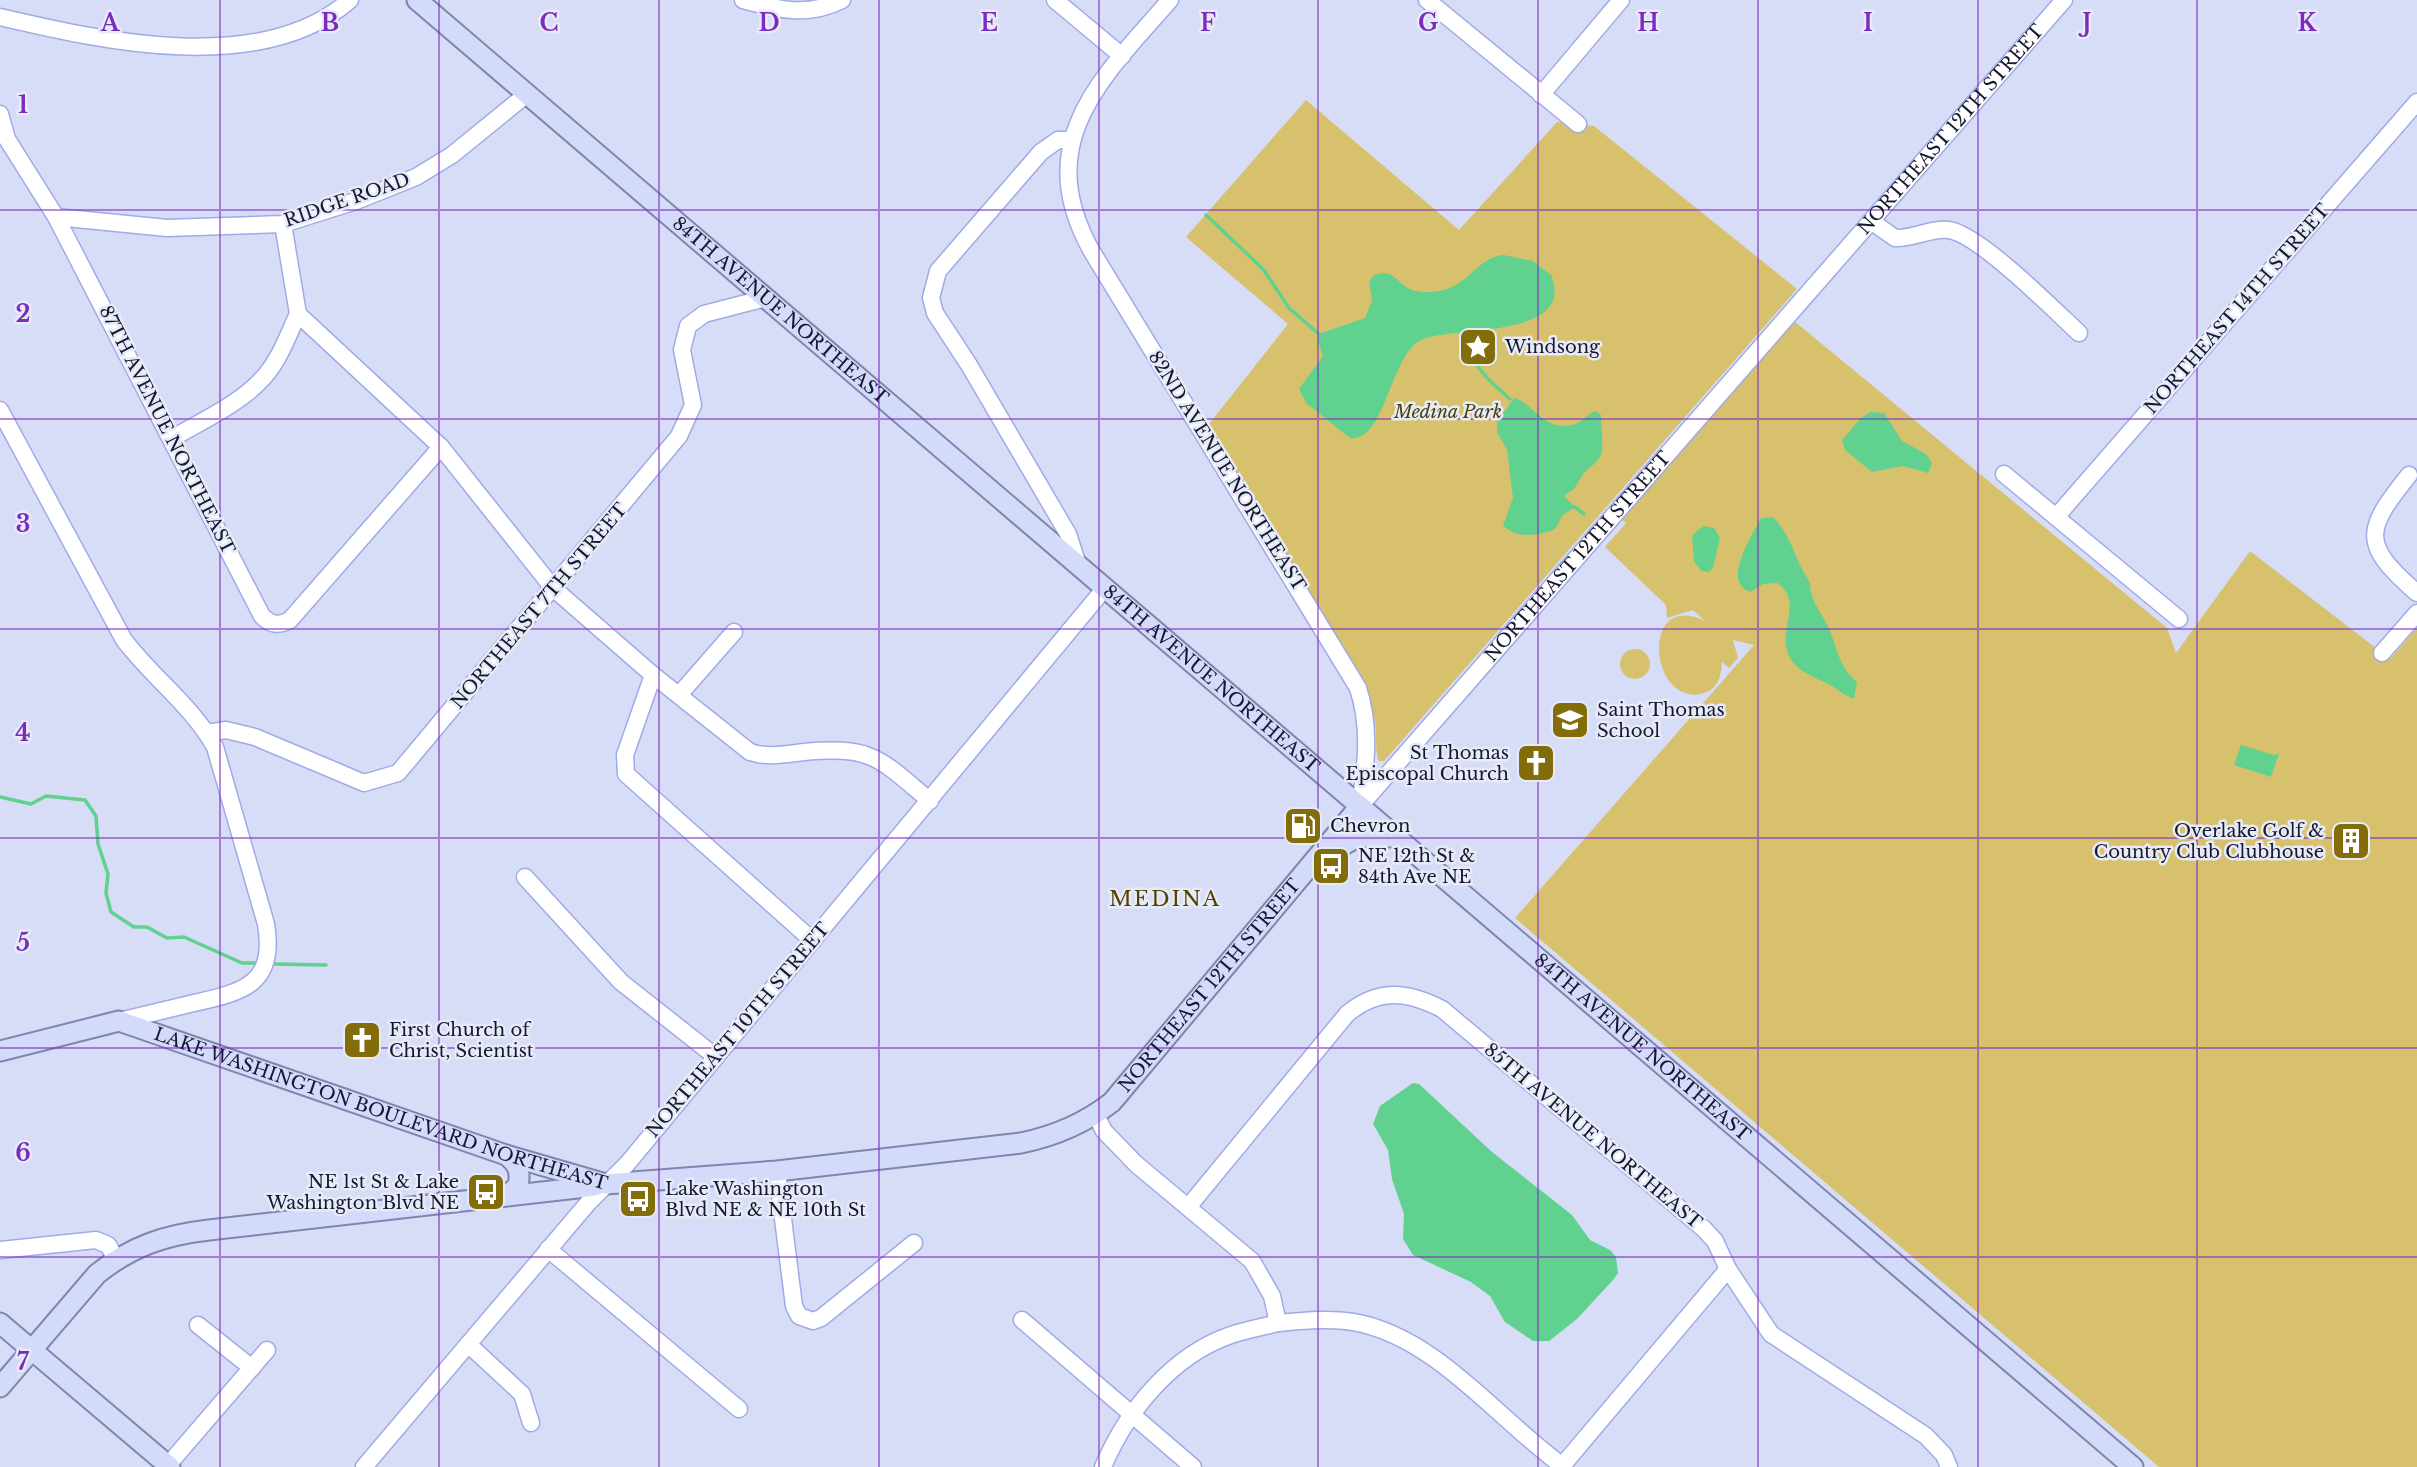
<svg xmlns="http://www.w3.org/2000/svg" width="2417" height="1467" font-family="'Libre Baskerville',serif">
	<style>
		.green { fill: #d8c16d }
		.water { fill: #60d18e }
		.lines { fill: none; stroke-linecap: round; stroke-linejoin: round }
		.stream { stroke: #60d18e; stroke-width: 3.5 }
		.minor-casing { stroke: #9fabe7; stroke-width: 19 }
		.major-casing { stroke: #7e86b0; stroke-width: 23 }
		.minor { stroke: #fff; stroke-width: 16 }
		.major { stroke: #d3dafa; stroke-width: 19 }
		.grid { fill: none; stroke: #7b2cbf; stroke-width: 2; stroke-opacity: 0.55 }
		.labels { text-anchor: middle; stroke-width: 5; stroke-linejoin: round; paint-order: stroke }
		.street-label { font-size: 18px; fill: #15182e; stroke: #e7eaf7 }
		.poi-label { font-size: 18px; fill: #15182e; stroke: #e7eaf7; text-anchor: start }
		.park-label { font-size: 18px; font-style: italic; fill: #4b3f0c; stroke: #e7eaf7 }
		.quarter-label { font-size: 21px; letter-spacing: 2px; fill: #514200; stroke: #e7eaf7 }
		.grid-label { font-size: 23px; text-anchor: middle; font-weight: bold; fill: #7b2cbf; stroke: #e7eaf7; stroke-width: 5; stroke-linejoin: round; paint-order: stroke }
	</style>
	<rect width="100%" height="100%" fill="#d7ddf6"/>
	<g class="green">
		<path d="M1306 100 1459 230 1557 122 1594 126 1797 289 1384 761H1379C1373 746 1380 727 1370 704L1206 428 1288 324 1186 237Z"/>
		<path d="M1794 321 2167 628 2176 653 2250 551 2390 659 2417 628V1467H2159L1515 918 1754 645 1733 640 1738 658 1729 668 1722 662C1721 676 1719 688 1704 693 1650 710 1638 589 1705 621L1693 610 1667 618 1666 605 1605 547 1626 523 1622 520Z"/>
		<circle cx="1635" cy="664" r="15"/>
	</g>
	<g class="water">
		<path d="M1503 255 1533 261 1551 275C1577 339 1456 326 1423 339 1390 352 1386 443 1350 438L1306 403 1299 389 1323 356 1317 338 1322 333 1365 318 1372 300 1369 282 1374 275C1393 268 1397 283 1412 290 1420 293 1431 292 1439 291 1467 287 1477 258 1503 255Z"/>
		<path d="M1514 398C1534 403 1543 431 1572 425 1581 423 1587 415 1595 411L1601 415C1601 427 1605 451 1599 459 1594 465 1586 469 1582 476 1574 489 1577 487 1564 496L1575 507 1563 515 1555 529C1538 536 1518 539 1503 526L1513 498 1507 450 1497 432V422Z"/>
		<path d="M1870 412 1884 413 1902 441 1926 454 1932 463 1928 473 1903 466 1872 472 1845 450 1842 440 1861 418Z"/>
		<path d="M1773 517C1792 536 1795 561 1810 583 1810 601 1822 613 1829 629 1838 649 1838 666 1857 682L1854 699C1844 696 1836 687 1826 683 1818 679 1808 675 1801 670 1764 641 1810 605 1777 583L1763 584 1750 592C1721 582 1752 536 1761 518Z"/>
		<path d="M1703 526 1714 528 1720 538 1713 568 1709 572 1701 571 1694 561 1692 536Z"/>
		<path d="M2241 745 2274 755 2279 753 2271 777 2234 765Z"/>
		<path d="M1413 1083 1419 1084 1492 1152 1572 1215 1590 1240 1610 1250 1616 1257 1618 1273 1613 1280 1577 1319 1549 1341H1533L1505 1322 1490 1296 1471 1282 1413 1255 1403 1239 1404 1214 1392 1179 1388 1150 1373 1124 1380 1106Z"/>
	</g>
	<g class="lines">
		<g class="stream">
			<path d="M1206 215 1263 269 1289 308 1320 335"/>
			<path d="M1467 332C1467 362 1489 381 1510 399"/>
			<path d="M1575 507 1584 514"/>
			<path d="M0 797 31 804 46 796 85 800 96 816 98 844 108 874 106 893 111 912 134 927H147L167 938 184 937 242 963H255"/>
			<path d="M274 964 326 965"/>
		</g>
		<defs>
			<g id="minor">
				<path d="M743 0C779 10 808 17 842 0"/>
				<path d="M1055 0 1122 56"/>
				<path d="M1170 0C1102 78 1031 141 1091 250L1358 688C1371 728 1366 765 1360 806"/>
				<path d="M1427 0 1578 124"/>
				<path d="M0 17C103 41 262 77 350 0"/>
				<path d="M1541 95 1621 0"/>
				<path d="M0 114 7 139 56 217 262 616C271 625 278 626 290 620L441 447"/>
				<path d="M1071 140H1058L1041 152 938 271 931 298 935 313 969 365 1068 534 1077 562"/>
				<path d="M56 217 167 228 283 224 356 201 416 177 452 155 527 94"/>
				<path d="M1871 221 1895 238C1913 239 1930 228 1948 230 1977 232 2055 311 2079 333"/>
				<path d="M283 224 298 314 441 447 553 588 653 675 750 752C768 758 786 754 804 752 873 746 879 758 930 801"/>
				<path d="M0 410 124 640C152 677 193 707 215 747L266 924C276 984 244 992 194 1003 169 1009 144 1015 119 1021"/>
				<path d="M173 438C203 420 240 404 264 377 280 359 288 335 298 314"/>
				<path d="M2004 474 2179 619"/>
				<path d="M2409 475C2364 531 2361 544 2417 593"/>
				<path d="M2056 517 2417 102"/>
				<path d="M2382 653 2417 613"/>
				<path d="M653 675 625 755 626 774 813 941"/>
				<path d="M679 695 734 632"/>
				<path d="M207 733 226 730 255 737 364 783 398 773 679 436 693 405 682 350 688 326 704 314 766 298"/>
				<path id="s1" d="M1360 806 2064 0"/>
				<path d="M525 877 621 982 716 1057"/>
				<path d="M1096 1115 1104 1131 1136 1164 1252 1261 1272 1296 1278 1323C1302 1321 1328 1318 1353 1322 1436 1336 1498 1420 1564 1467"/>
				<path d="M777 1171 794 1306 799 1316 813 1321 821 1318 914 1243"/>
				<path d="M1189 1206 1347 1014C1378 988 1407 991 1442 1009L1704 1229 1715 1241 1728 1269 1771 1334 1926 1436 1944 1455 1949 1467"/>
				<path d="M548 1249 739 1409"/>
				<path d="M0 1250 96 1240 108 1245 116 1259"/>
				<path d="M1022 1320 1193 1467"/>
				<path d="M198 1325 252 1368"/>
				<path d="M468 1344 522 1394 531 1423"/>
				<path d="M168 1465 267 1350"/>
				<path d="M1562 1466 1728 1269"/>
				<path d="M364 1467 588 1203 627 1164 1105 588"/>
				<path d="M1103 1467C1126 1412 1172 1355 1231 1335 1246 1330 1262 1327 1278 1323"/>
			</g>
			<g id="major">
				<path id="s2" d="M417 0 2133 1467"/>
				<path d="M1328 854 1357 837H1395"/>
				<path id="s3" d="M0 1051 119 1021 506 1155 606 1184 777 1171 1021 1143C1055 1136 1084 1124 1112 1102L1360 806"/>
				<path d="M506 1196 518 1186C521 1173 518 1163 506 1155"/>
				<path d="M0 1323 170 1467"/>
				<path d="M0 1387 97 1274C132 1246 165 1235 209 1230L595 1186"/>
			</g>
		</defs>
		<use href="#minor" class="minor-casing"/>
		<use href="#major" class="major-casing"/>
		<use href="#minor" class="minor"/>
		<use href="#major" class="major"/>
	</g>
	<path class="grid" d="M220 0V1467M439 0V1467M659 0V1467M879 0V1467M1099 0V1467M1318 0V1467M1538 0V1467M1758 0V1467M1978 0V1467M2197 0V1467M0 210H2417M0 419H2417M0 629H2417M0 838H2417M0 1048H2417M0 1257H2417"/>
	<defs>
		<symbol id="sight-square" viewBox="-11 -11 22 22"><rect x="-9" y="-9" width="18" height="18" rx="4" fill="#836d0a" stroke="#e7eaf7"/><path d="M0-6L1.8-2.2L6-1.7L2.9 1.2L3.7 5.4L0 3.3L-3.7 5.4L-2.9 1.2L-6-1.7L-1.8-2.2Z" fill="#fff"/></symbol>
		<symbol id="school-square" viewBox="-11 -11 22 22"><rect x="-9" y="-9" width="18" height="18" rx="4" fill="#836d0a" stroke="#e7eaf7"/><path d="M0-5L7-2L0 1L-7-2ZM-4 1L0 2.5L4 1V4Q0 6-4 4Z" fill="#fff"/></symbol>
		<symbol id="church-square" viewBox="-11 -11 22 22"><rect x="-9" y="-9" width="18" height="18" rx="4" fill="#836d0a" stroke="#e7eaf7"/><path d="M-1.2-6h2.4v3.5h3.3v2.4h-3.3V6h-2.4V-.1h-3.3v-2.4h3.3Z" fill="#fff"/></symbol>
		<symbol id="fuel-square" viewBox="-11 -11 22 22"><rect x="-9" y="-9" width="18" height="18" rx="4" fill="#836d0a" stroke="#e7eaf7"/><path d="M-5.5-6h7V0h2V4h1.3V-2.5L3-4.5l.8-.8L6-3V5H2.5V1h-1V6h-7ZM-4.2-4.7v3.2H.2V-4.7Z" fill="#fff"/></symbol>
		<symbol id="building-square" viewBox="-11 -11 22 22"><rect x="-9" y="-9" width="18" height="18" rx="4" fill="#836d0a" stroke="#e7eaf7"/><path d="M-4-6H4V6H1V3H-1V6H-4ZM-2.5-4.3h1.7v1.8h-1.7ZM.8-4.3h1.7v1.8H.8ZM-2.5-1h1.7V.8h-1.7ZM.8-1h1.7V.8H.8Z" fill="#fff"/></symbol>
		<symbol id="bus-square" viewBox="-11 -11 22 22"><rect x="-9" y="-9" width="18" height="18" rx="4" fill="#836d0a" stroke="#e7eaf7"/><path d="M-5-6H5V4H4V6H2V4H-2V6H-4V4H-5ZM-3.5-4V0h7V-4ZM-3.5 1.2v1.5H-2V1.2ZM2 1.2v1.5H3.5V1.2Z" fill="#fff"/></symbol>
	</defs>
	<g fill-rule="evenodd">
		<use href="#sight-square" x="1456" y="325" width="44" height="44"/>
		<use href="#school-square" x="1548" y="698" width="44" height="44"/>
		<use href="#church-square" x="1514" y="741" width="44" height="44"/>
		<use href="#fuel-square" x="1281" y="804" width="44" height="44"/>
		<use href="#building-square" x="2329" y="819" width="44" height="44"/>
		<use href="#bus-square" x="1309" y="844" width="44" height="44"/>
		<use href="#church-square" x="340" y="1018" width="44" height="44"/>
		<use href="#bus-square" x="464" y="1170" width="44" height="44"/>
		<use href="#bus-square" x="616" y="1177" width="44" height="44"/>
	</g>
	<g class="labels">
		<g class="street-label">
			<text dy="6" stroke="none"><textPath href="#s1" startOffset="898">NORTHEAST 12TH STREET</textPath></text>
			<text transform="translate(347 200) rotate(-19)" y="6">RIDGE ROAD</text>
			<text transform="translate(2237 309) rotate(-49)" y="6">NORTHEAST 14TH STREET</text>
			<text dy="6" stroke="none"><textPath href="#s2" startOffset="478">84TH AVENUE NORTHEAST</textPath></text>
			<text transform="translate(167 430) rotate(63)" y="6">87TH AVENUE NORTHEAST</text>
			<text transform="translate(1227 471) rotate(58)" y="6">82ND AVENUE NORTHEAST</text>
			<text dy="6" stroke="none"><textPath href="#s1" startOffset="331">NORTHEAST 12TH STREET</textPath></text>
			<text transform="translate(539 606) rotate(-50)" y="6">NORTHEAST 7TH STREET</text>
			<text dy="6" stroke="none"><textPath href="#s2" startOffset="1045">84TH AVENUE NORTHEAST</textPath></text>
			<text dy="6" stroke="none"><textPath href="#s3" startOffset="1306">NORTHEAST 12TH STREET</textPath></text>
			<text transform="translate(738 1030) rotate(-50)" y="6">NORTHEAST 10TH STREET</text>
			<text dy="6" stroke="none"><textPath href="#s2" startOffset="1612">84TH AVENUE NORTHEAST</textPath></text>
			<text dy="6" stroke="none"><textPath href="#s3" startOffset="399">LAKE WASHINGTON BOULEVARD NORTHEAST</textPath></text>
			<text transform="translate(1593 1136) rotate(40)" y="6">85TH AVENUE NORTHEAST</text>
		</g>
		<g class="poi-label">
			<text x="1505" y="353">Windsong</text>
			<text x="1597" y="716">Saint Thomas<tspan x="1597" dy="21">School</tspan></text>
			<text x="1509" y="759" text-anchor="end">St Thomas<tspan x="1509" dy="21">Episcopal Church</tspan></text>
			<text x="1330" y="832">Chevron</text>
			<text x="2324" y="837" text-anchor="end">Overlake Golf &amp;<tspan x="2324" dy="21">Country Club Clubhouse</tspan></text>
			<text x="1358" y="862">NE 12th St &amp;<tspan x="1358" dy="21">84th Ave NE</tspan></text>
			<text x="389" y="1036">First Church of<tspan x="389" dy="21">Christ, Scientist</tspan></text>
			<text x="459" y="1188" text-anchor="end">NE 1st St &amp; Lake<tspan x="459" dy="21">Washington Blvd NE</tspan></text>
			<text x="665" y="1195">Lake Washington<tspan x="665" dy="21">Blvd NE &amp; NE 10th St</tspan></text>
		</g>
		<g class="park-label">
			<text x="1448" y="418">Medina Park</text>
		</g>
		<g class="quarter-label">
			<text x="1165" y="906">MEDINA</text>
		</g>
	</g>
	<g class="grid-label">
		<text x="110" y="31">A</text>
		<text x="330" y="31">B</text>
		<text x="549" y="31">C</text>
		<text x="769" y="31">D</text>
		<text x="989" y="31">E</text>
		<text x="1208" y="31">F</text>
		<text x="1428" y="31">G</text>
		<text x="1648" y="31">H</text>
		<text x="1868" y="31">I</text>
		<text x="2087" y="31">J</text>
		<text x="2307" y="31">K</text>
		<text x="23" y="113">1</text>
		<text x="23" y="322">2</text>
		<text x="23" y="532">3</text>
		<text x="23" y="741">4</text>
		<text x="23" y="951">5</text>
		<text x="23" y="1161">6</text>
		<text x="23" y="1370">7</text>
	</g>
</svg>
